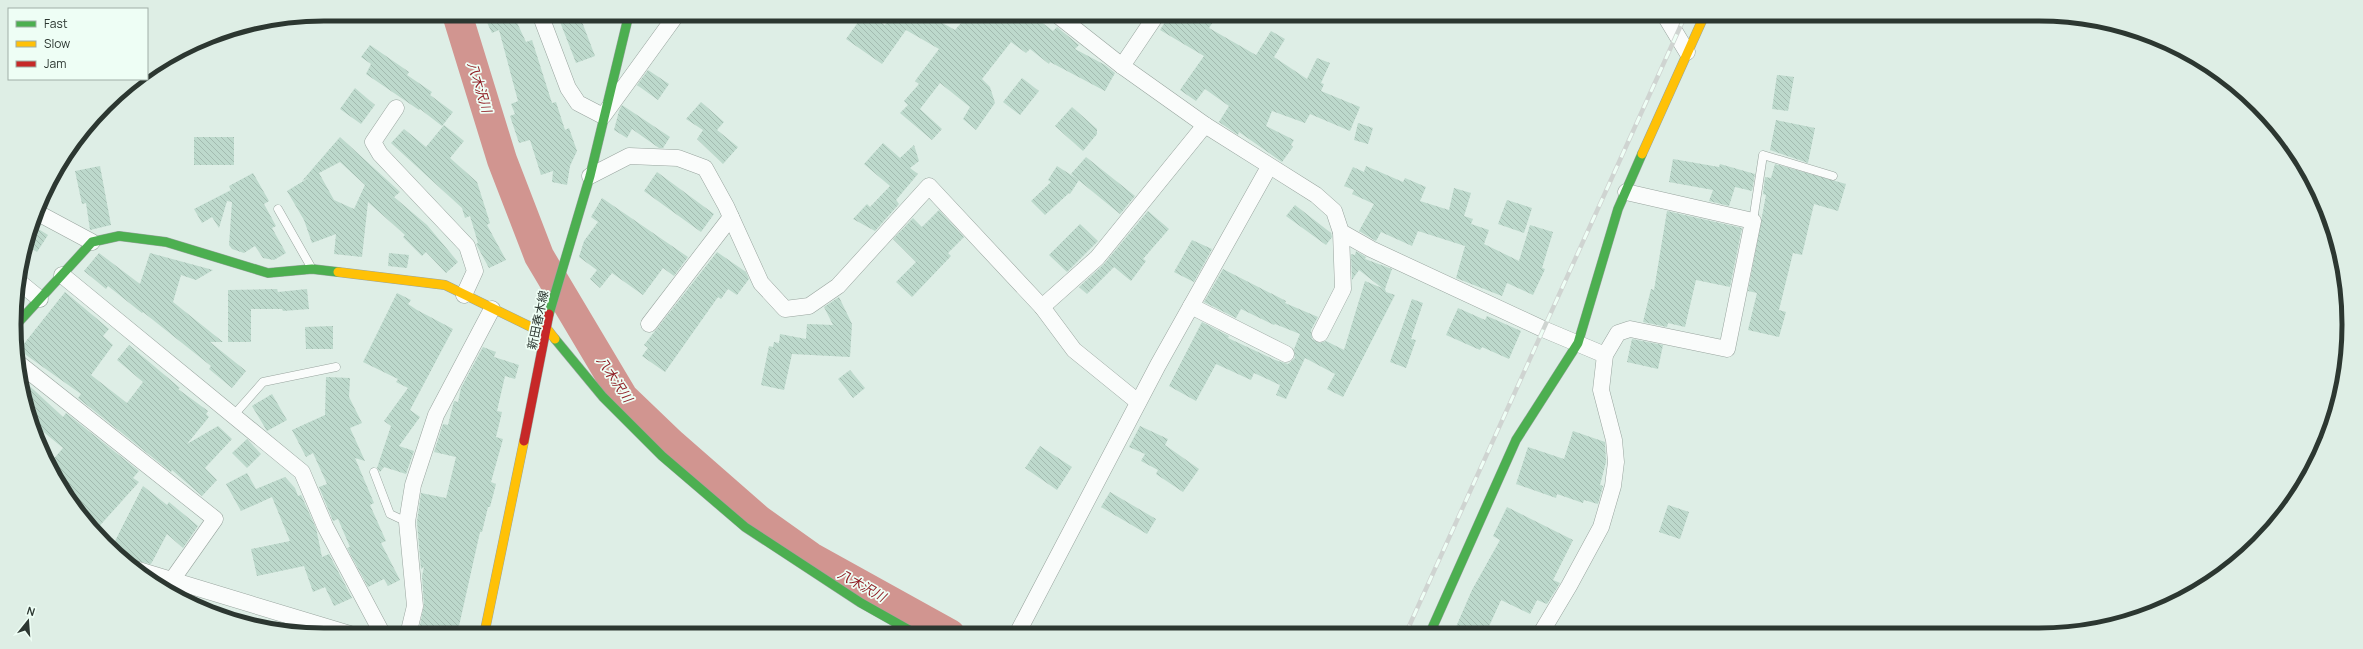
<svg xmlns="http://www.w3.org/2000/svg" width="2363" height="649" font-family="Manrope,'Noto Sans JP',sans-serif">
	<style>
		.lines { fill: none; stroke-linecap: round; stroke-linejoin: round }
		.river { stroke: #d19590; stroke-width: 30 }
		.building { fill: url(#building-back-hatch); fill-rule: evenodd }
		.lane-casing { stroke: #98a49e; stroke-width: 9 }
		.street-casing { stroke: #98a49e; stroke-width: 17 }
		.fast-casing { stroke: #98a49e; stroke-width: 10 }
		.slow-casing { stroke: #98a49e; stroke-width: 10 }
		.jam-casing { stroke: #98a49e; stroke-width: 10 }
		.lane { stroke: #fafcfb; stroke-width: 8 }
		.street { stroke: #fafcfb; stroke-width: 16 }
		.fast { stroke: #4caf50; stroke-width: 9 }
		.slow { stroke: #ffc107; stroke-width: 9 }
		.jam { stroke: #c62828; stroke-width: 9 }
		.rail-casing { stroke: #cfd4d1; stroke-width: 4.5 }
		.rail { stroke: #eefef5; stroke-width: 3; stroke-dasharray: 9; stroke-linecap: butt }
		.labels { text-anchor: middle; stroke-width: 3.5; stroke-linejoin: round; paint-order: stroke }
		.street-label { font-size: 12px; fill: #2c3731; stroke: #eefef5 }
		.water-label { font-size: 13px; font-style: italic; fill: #912026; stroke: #eefef5 }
		.rim { fill: none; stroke: #2c3731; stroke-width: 5 }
	</style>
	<defs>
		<pattern id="building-back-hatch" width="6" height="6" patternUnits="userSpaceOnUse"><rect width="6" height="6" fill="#bdd9cc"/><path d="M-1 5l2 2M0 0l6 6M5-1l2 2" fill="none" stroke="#a3bbb0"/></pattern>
	</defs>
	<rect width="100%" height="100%" fill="#deeee6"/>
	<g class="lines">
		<path class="river" d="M457 14 502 160 539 256 623 397 671 443 759 520 811 557 950 634"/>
	</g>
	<g class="building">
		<path d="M483 14H513L526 42 532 40 552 103 556 102 565 130 569 128 577 151 570 166 567 185 552 182 553 171 541 175 530 140 519 143 510 116 515 114 511 104 518 101 499 30 492 33Z"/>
		<path d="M557 14H579L595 56 576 63Z"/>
		<path d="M864 14H868L885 25 891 14H926L955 30 969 14H1031L1053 31 1057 27 1079 45 1075 49 1105 65 1115 73 1105 91 1050 62 1049 64 1030 49 1026 53 1011 42 982 79 990 87 995 103 976 130 963 119 970 107 940 83 920 109 942 129 932 140 900 113 908 105 904 101 919 84 915 81 939 49 906 30 882 64 846 39Z"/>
		<path d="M1170 14H1218L1209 28 1256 55 1271 31 1285 39 1274 57 1307 79 1317 58 1330 63 1321 83 1324 84 1321 91 1360 107 1350 131 1310 114 1305 123 1272 111 1266 126 1294 140 1291 145 1293 147 1282 162 1239 132 1238 135 1219 122 1229 106 1205 89 1196 101 1180 90 1204 56 1160 30Z"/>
		<path d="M370 45 409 72 407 75 432 92 430 95 453 112 442 126 420 109 419 110 366 74 371 64 361 57Z"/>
		<path d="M648 70 669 84 658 100 637 85Z"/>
		<path d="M1777 75 1794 77 1788 111 1772 109Z"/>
		<path d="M1022 78 1039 91 1020 115 1003 102Z"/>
		<path d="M355 88 375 105 361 124 340 109Z"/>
		<path d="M701 102 724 122 717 130 738 147 723 164 697 139 703 130 686 119Z"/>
		<path d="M622 105 670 137 663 148H659L632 129 627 138 614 130 619 111Z"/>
		<path d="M1072 107 1097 129V134L1083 151 1055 126Z"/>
		<path d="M1776 120 1815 128 1808 163 1770 150Z"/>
		<path d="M1358 123 1373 128 1368 144 1354 140Z"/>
		<path d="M444 125 464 141 450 158 477 182 490 223 487 225 506 260 489 268 476 244 478 243 470 216 465 218 462 208 391 143 404 129 426 147Z"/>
		<rect x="194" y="137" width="40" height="28"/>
		<path d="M340 137 400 192 394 197 427 225 458 262 446 273 426 252 422 256 403 237 405 235 368 202 362 257 334 254 336 234 312 243 304 220 287 191 310 177 302 181ZM340 162 365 185 354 209 334 200 319 173Z"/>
		<path d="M883 143 900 158 914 145 919 161 910 168 918 174 896 200 899 204 875 231 853 219 867 204 870 207 890 186 864 164Z"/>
		<path d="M1086 157 1135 196 1120 214 1071 174Z"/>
		<path d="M1673 159 1719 167 1720 164 1755 174 1752 191 1735 187 1729 206 1709 201 1713 190 1669 182Z"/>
		<path d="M1775 164 1846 184 1838 211 1814 204 1802 255 1793 253 1779 310 1786 312 1779 337 1748 330 1757 293 1748 291 1766 195 1763 194 1765 177 1771 178Z"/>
		<path d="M100 166 111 225 90 230 86 203 82 204 75 171Z"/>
		<path d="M1057 166 1079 180 1070 194 1069 193 1045 215 1031 201 1051 182 1048 180Z"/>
		<path d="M1366 166 1403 182 1405 178 1426 187 1420 201 1449 210 1454 188 1471 193 1464 216 1473 219 1471 224 1489 230 1484 244 1519 261 1530 225 1553 232 1542 268 1545 269 1533 295 1507 283 1502 296 1456 278 1465 246 1418 231 1412 246 1381 232 1376 241 1359 231 1374 204 1352 194 1354 190 1344 186 1353 167 1364 172Z"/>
		<path d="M657 172 714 214 701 232 644 191Z"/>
		<path d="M253 173 269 201 264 204 276 226 272 228 286 253 274 260 263 258 255 246 244 253 232 249 229 245 232 202 227 201 219 228 212 217 202 223 194 209 231 190 229 186Z"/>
		<path d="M602 198 688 257 674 276 663 268 643 295 612 273 600 288 590 279 597 270 579 257 584 241 598 222 591 217Z"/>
		<path d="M1507 200 1532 208 1524 233 1498 224Z"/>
		<path d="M1295 205 1331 233 1332 237 1326 245 1286 216Z"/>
		<path d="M939 210 964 237 948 253 951 256 912 297 896 282 916 262 893 239 913 218 922 227Z"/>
		<path d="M1148 211 1169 229 1143 259 1146 261 1131 281 1114 267 1087 294 1079 287 1104 264Z"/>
		<path d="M1667 211 1742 228 1730 287 1696 280 1685 327 1668 323 1667 327 1643 322 1651 289 1654 290Z"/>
		<path d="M1080 224 1098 241 1067 272 1049 255Z"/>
		<path d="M32 225 48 235 37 252 25 244Z"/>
		<path d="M1192 240 1212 249 1194 282 1174 272Z"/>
		<path d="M1356 251 1366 257 1365 259 1392 269 1385 289 1386 292 1395 295 1343 397 1327 389 1335 374 1305 358 1286 399 1276 395 1280 385 1254 373 1251 380 1216 364 1196 401 1169 386 1202 322 1229 336 1228 338 1275 360 1288 364 1295 358 1294 349 1300 334 1275 324 1274 325 1241 309 1236 318 1204 302 1223 269 1286 301 1285 303 1318 317 1311 330 1312 339 1320 343 1326 341 1344 350 1365 281 1382 288 1359 270 1352 280 1351 254 1355 255Z"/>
		<path d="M717 252 746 272 749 279 737 295 728 289 721 299 718 297 665 372 642 356 648 348 644 345Z"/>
		<path d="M99 253 140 284 150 253 213 270 196 280 181 275 173 302 223 342H210L246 371 232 388 209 369 211 366 143 312 142 313 108 286 106 289 84 271Z"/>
		<path d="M389 253 409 255 407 268 388 266Z"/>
		<path d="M277 289 278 292 307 289 309 309 283 311 282 309H251V342H228V290Z"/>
		<path d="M65 292 109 329 103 336 113 345 91 375 127 403 143 382 117 360 129 345 180 388 178 389 208 411 206 414 209 417 187 444 218 426 232 439 205 468 217 480 202 496 172 470 171 472 78 398 81 394 19 350Z"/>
		<path d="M397 293 411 300 408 304 417 310 453 329 410 410 420 417 399 446 414 451 406 474 384 467 380 472 377 468 391 426 384 421 408 388 396 382 398 379 363 362Z"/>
		<path d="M839 297 852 324 850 357 792 354 784 390 761 385 769 346 773 347 774 342 779 343 780 334 806 339 807 324 833 325 824 307Z"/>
		<path d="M1412 299 1423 303 1411 339 1416 340 1406 368 1390 362Z"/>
		<path d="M1458 308 1485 320 1487 316 1521 331 1509 359 1482 347 1480 350 1446 335Z"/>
		<path d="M333 326V349H306L305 327Z"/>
		<path d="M1632 339 1663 345 1658 369 1627 362Z"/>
		<path d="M483 347 496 352 494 357 519 365 515 379 505 376 497 411 502 412 496 437 503 439 491 482 496 484 490 507H488L482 532H480L457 635H418L424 605 422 576 424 567 421 569 417 522 421 493 446 498 456 457 434 452 443 424 448 425 454 401 458 402 461 388Z"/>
		<path d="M850 370 865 388 853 398 838 379Z"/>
		<path d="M20 377 63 417 66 413 139 471 133 478 139 482 95 531 78 514 51 462 63 448 29 420Z"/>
		<path d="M326 377 350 378 349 397 362 423 350 428 365 461 355 458 374 503 370 505 386 541 381 543 400 580 388 586 384 579 368 587 347 548 350 547 338 519 333 521 319 487 327 484 313 453 306 457 292 430 325 415Z"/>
		<path d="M272 394 287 420 267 431 252 406Z"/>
		<path d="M1140 426 1168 439 1165 445 1199 469 1183 492 1156 474 1158 470 1141 461 1145 454 1129 447Z"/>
		<path d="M1573 431 1605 442 1606 462 1600 485 1603 486 1598 504 1584 500 1583 503 1557 494 1556 498 1516 484 1528 447 1564 459Z"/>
		<path d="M247 439 261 454 247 468 232 453Z"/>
		<path d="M1040 446 1072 467 1057 490 1025 468Z"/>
		<path d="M247 473 256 489 285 477 295 488 298 496 301 495 316 528 322 557 329 554 352 598 334 606 325 587 313 592 304 566 257 576 251 549 290 541 272 497 241 511 226 484Z"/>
		<path d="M143 486 167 505 169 502 198 526 183 548 167 534 151 564 133 560 128 564 117 555 119 550 112 547Z"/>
		<path d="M1110 492 1156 519 1147 534 1101 507Z"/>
		<path d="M1668 505 1689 512 1680 539 1659 532Z"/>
		<path d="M1507 507 1573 540 1553 580 1560 583 1547 604 1537 600 1530 614 1501 600 1486 633H1471L1456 627 1472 590 1500 540 1493 536Z"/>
	</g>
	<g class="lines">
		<defs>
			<g id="lane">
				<path d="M278 209 311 267"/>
				<path d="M1753 221 1763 155 1833 176"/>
				<path d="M233 416 263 382 336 367"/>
				<path d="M374 472 390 514 407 522"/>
			</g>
			<g id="street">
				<path d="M540 14 568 88 578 103 603 116 677 14"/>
				<path d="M1056 14 1122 66 1205 125 1316 195 1334 211 1341 232 1371 249 1543 329 1605 355"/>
				<path d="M1664 14 1687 52"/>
				<path d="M1122 66 1157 14"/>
				<path d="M396 108 373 142 380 154 467 246 475 271 464 295"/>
				<path d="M590 176 629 156 678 158 705 168 726 206 761 283 785 309 809 306 838 286 929 186 1042 307 1074 350 1138 402"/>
				<path d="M36 212 92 242"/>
				<path d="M62 275 302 472 325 526 383 635"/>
				<path d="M18 281 40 299"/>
				<path d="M1191 306 1286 354"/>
				<path d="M1042 307 1097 258 1205 125"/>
				<path d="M649 324 731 217"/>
				<path d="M1320 334 1343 289 1341 232"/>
				<path d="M17 362 215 519 172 580"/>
				<path d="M135 569 353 635"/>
				<path d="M1541 633 1569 586 1601 527 1613 486 1616 462 1614 440 1601 390 1605 355 1618 333 1630 329 1727 349 1753 221 1626 192"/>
				<path d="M1017 634 1158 365 1269 167"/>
				<path d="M408 635 415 606 407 522 413 485 436 415 492 309"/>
			</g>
			<g id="fast">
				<path d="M549 314 590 176 629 14"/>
				<path d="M15 326 92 242 119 236 166 242 268 273 312 269 338 272"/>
				<path d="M555 339 603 397 662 456 745 527 861 603 916 634"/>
				<path d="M1430 633 1516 440 1578 343 1618 209 1642 154"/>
			</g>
			<g id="slow">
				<path d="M1642 154 1705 14"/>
				<path d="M338 272 445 285 531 327 548 330 555 339"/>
				<path d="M484 635 524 441"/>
			</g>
			<path id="jam" d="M524 441 549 314"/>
		</defs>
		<use href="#lane" class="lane-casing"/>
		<use href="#street" class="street-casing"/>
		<use href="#fast" class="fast-casing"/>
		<use href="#slow" class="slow-casing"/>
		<use href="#jam" class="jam-casing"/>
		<use href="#lane" class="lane"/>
		<use href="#street" class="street"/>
		<use href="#fast" class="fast"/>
		<use href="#slow" class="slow"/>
		<use href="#jam" class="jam"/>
		<defs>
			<path id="rail" d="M1406 633 1686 14"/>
		</defs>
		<use href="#rail" class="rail-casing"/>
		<use href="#rail" class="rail"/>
	</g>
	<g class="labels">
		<g class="street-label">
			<text transform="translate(538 320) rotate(-78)" y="4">新田春木線</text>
		</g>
		<g class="water-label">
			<text transform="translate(480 87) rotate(73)" y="5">八木沢川</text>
			<text transform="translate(615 379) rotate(56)" y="5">八木沢川</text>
			<text transform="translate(862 585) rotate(29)" y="5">八木沢川</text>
		</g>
	</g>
	<path d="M0 0H2363V649H0ZM324 21H2039A303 303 0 0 1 2342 324V325A303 303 0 0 1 2039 628H324A303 303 0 0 1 21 325V324A303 303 0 0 1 324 21Z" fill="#deeee5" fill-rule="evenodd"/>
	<path class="rim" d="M324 21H2039A303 303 0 0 1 2342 324V325A303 303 0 0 1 2039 628H324A303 303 0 0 1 21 325V324A303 303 0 0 1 324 21Z"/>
	<rect x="8" y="8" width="140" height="72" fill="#eefef5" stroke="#a0aea7"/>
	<rect x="16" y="21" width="20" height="6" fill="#4caf50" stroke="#a0aea7"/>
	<text x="44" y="28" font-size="12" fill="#2c3731">Fast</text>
	<rect x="16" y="41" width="20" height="6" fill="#ffc107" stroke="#a0aea7"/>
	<text x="44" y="48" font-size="12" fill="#2c3731">Slow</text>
	<rect x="16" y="61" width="20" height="6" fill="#c62828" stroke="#a0aea7"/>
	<text x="44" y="68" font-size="12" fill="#2c3731">Jam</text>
	<g transform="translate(28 621) rotate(17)" stroke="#eefef5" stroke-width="3" paint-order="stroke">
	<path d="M0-3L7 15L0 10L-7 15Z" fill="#2c3731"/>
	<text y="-6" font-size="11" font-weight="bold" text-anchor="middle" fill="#2c3731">N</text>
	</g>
</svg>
